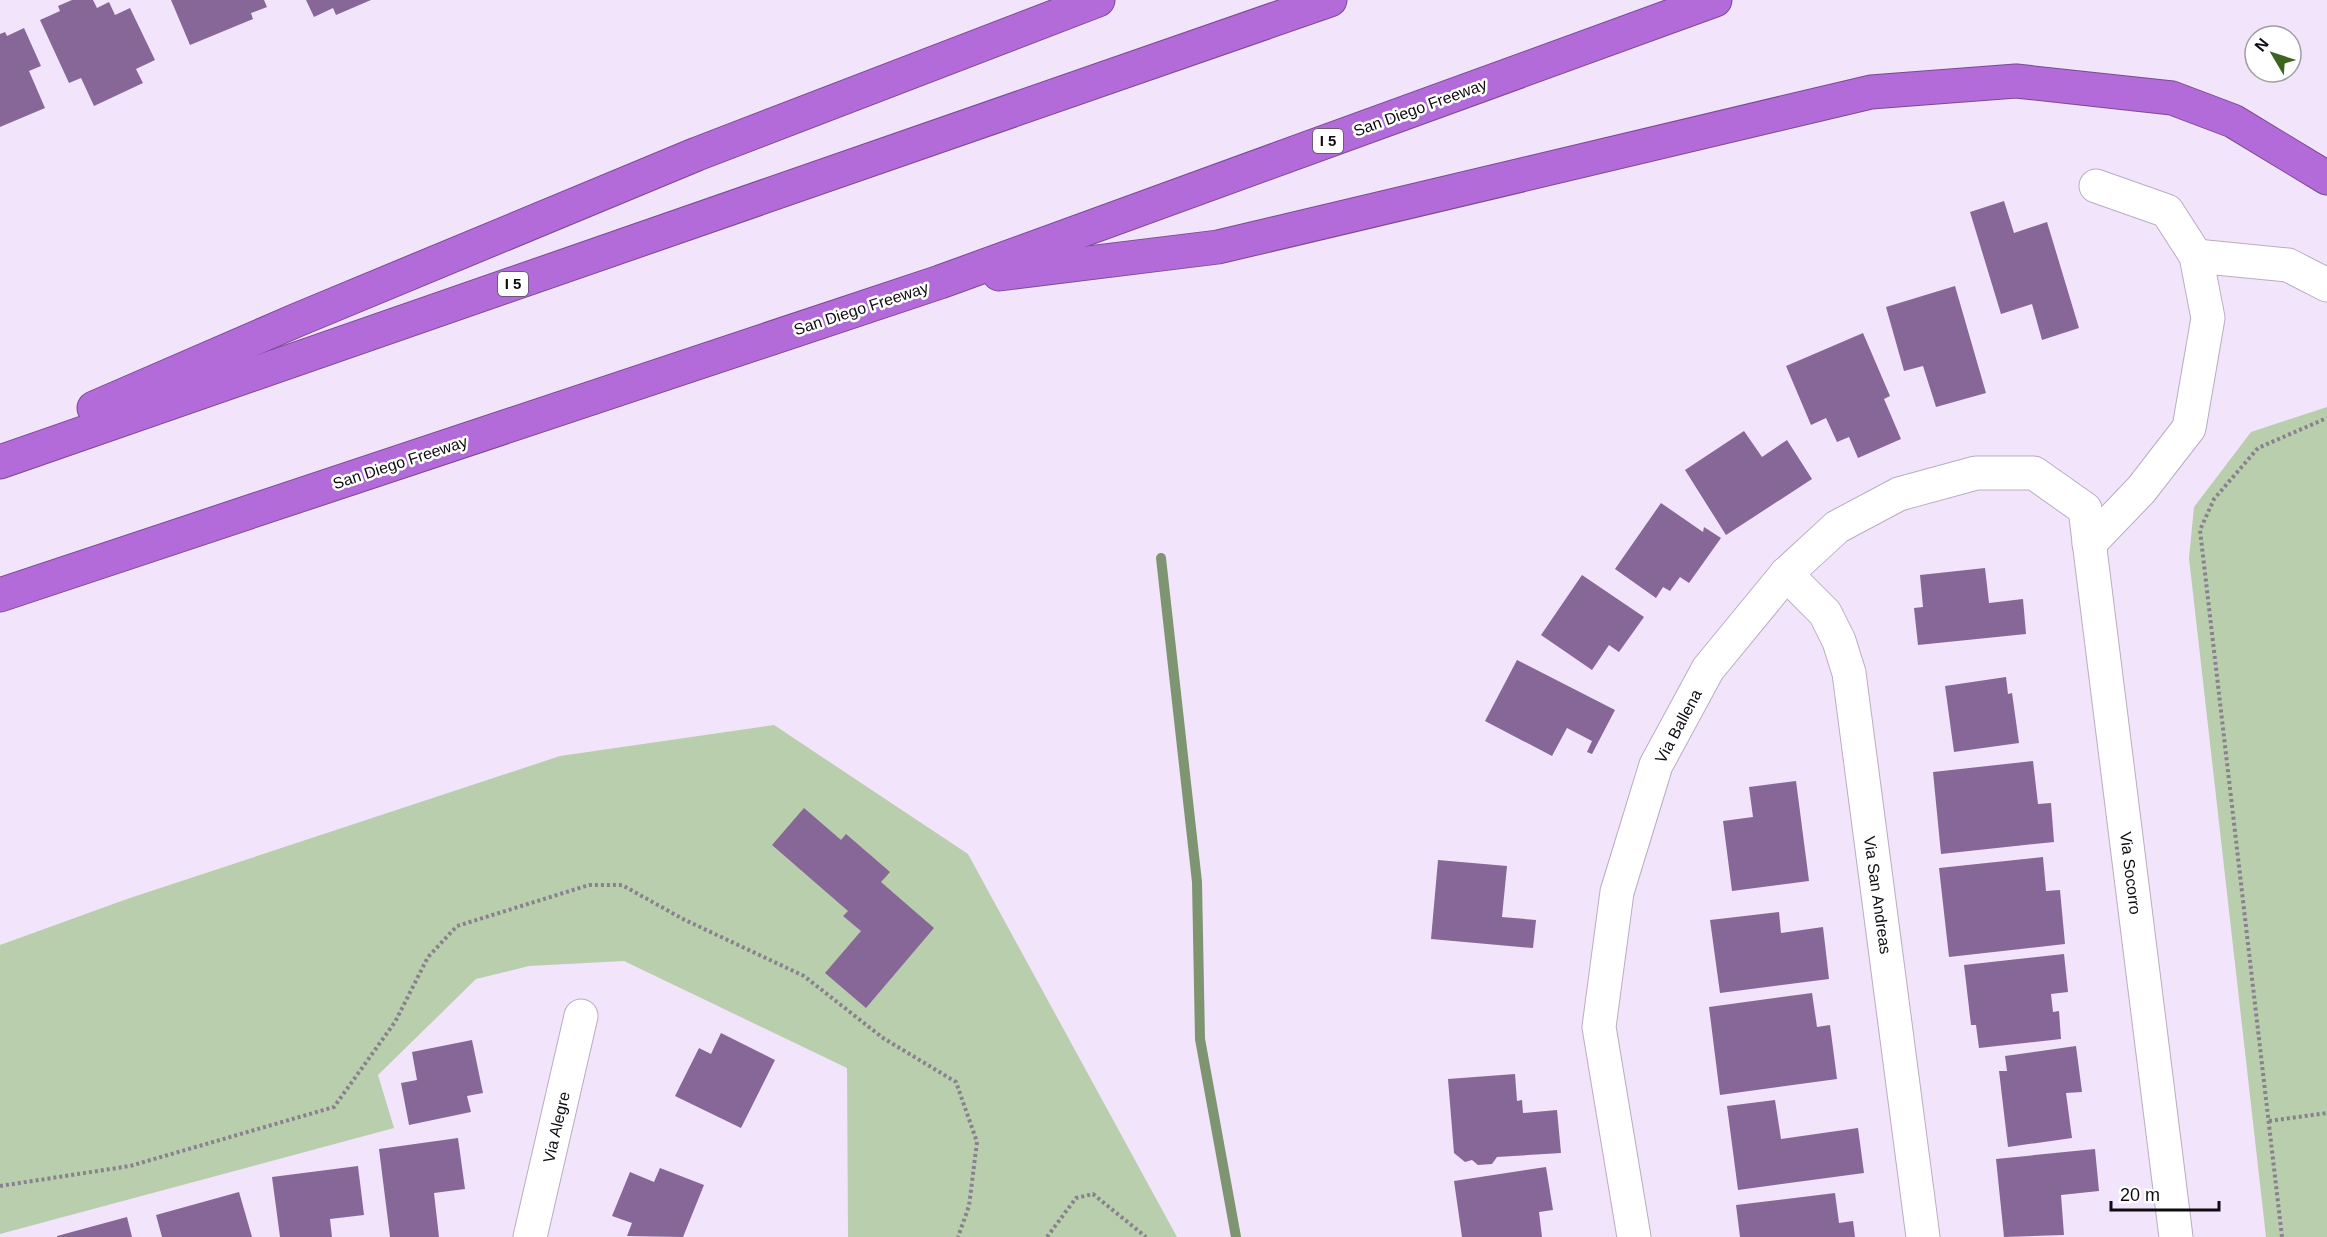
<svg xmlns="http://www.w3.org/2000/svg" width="2327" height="1237" font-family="Arial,sans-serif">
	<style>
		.green { fill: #b9ceac }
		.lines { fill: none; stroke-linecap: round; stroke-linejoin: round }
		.stream { stroke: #7f9572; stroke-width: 10 }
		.building { fill: #866797 }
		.minor-casing { stroke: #b9adc1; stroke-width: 35 }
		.highway-casing { stroke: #7a4994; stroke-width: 35 }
		.path { stroke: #8a8190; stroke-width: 4; stroke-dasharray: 3 3; stroke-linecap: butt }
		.minor { stroke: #fff; stroke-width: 33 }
		.highway { stroke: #b46bda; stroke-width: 33 }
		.labels { text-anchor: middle; stroke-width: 5; stroke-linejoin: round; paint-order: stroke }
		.shield { fill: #fff; stroke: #575459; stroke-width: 1.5 }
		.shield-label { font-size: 15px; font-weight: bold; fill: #0f0b12 }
		.street-label { font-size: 16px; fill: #0f0b12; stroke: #fff }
	</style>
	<rect width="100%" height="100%" fill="#f2e5fb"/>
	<g class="green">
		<path d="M2327 407V1237H2266L2189 558 2194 507 2251 432Z"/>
		<path d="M774 725 968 854 1177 1237H848L847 1068 624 961 529 966 476 979 378 1075 394 1128 0 1234V945L127 899 560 756Z"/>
	</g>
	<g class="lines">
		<path class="stream" d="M1161 558 1197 882 1200 1039 1236 1237"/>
	</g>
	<g class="building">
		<path d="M72 0H93L97 8 109 2 115 15 130 8 155 60 136 69 143 83 94 106 81 78 69 83 40 20 60 11 58 6Z"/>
		<path d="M171 0H264L267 7 251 13 253 19 190 45Z"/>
		<path d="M306 0H371L336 15 333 8 314 17Z"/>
		<path d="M24 28 41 66 29 71 45 108 0 127V34L5 32 7 36Z"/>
		<path d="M2004 201 2014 233 2047 222 2079 328 2042 340 2032 304 2001 314 1970 212Z"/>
		<path d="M1955 286 1986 393 1936 407 1923 366 1904 371 1886 307Z"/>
		<path d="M1863 333 1890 396 1884 399 1901 439 1858 458 1849 437 1837 442 1826 418 1811 425 1786 366Z"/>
		<path d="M1744 431 1762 457 1787 440 1812 479 1726 535 1685 470Z"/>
		<path d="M1661 503 1703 532 1704 527 1721 538 1689 583 1680 577 1670 591 1663 587 1656 598 1615 569Z"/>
		<path d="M1985 568 1989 603 2023 599 2026 634 1918 645 1914 608 1923 607 1920 575Z"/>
		<path d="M1582 575 1644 617 1619 652 1609 645 1592 670 1541 635Z"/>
		<path d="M1517 660 1615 710 1592 754 1587 752 1592 741 1567 728 1552 756 1485 721Z"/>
		<path d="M2006 677 2008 694 2012 693 2019 743 1954 752 1945 686Z"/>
		<path d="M2033 761 2038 804 2051 803 2054 842 1941 854 1933 772Z"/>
		<path d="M1796 781 1809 881 1732 891 1723 821 1753 817 1749 787Z"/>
		<path d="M804 808 841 840 846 834 890 872 881 882 934 928 866 1008 825 973 861 931 843 916 848 911 772 845Z"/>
		<path d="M2043 857 2046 891 2060 890 2065 944 1949 957 1939 868Z"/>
		<path d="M1438 860 1507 866 1502 917 1536 920 1533 948 1431 939Z"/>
		<path d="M1779 912 1781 933 1823 927 1829 979 1720 993 1710 920Z"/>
		<path d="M2064 954 2068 992 2051 994 2053 1012 2059 1011 2061 1039 1979 1048 1976 1025H1971L1964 965Z"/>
		<path d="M1812 993 1817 1027 1830 1025 1837 1079 1720 1095 1709 1007Z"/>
		<path d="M721 1033 775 1060 741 1128 675 1096 699 1048 711 1054Z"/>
		<path d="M472 1040 483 1093 467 1096 471 1112 409 1125 401 1083 417 1080 412 1052Z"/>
		<path d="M2076 1046 2082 1092 2066 1093 2072 1138 2008 1147 1999 1071H2007L2005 1056Z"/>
		<path d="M1515 1074 1517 1101 1522 1100 1523 1113 1557 1110 1561 1153 1497 1157 1492 1164 1478 1165 1472 1160 1465 1162 1454 1153 1448 1079Z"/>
		<path d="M1775 1100 1781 1139 1858 1128 1864 1173 1738 1190 1727 1106Z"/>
		<path d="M458 1138 465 1189 434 1193 439 1237H390L379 1149Z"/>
		<path d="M2095 1149 2099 1191 2061 1195 2064 1235 2004 1237 1996 1159Z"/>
		<path d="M358 1166 364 1215 330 1219 332 1237H280L272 1177Z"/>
		<path d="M1546 1167 1553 1210 1539 1212 1542 1237H1462L1454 1181Z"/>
		<path d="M660 1168 704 1185 683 1237 627 1236 632 1223 612 1216 630 1172 654 1182Z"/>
		<path d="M239 1192 252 1237H162L156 1215Z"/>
		<path d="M1835 1193 1839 1223 1853 1221 1855 1237H1740L1736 1205Z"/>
		<path d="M127 1217 132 1237H57V1236Z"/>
	</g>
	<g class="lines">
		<defs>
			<g id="minor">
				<path d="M2196 256 2288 265 2327 285"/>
				<path d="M2089 544 2141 490 2189 428 2208 318 2196 256 2167 211 2096 186"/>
				<path d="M1786 574 1825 613 1839 641 1849 673 1923 1237"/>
				<path d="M530 1237 581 1016"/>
				<path d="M1634 1237 1599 1027 1617 892 1656 765 1708 669 1786 574 1837 527 1899 494 1976 473H2034L2085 509 2176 1237"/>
			</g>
			<g id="highway">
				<path d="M999 274 1218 247 1871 92 2016 81 2172 98 2233 121 2327 178"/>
				<path d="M94 408 297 320 697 154 1098 0"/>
				<path d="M0 462 1330 0"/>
				<path d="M0 595 940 282 1715 0"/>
			</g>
		</defs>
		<use href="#minor" class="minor-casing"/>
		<use href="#highway" class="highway-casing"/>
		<g class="path">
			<path d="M2269 1121 2327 1113"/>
			<path d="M0 1186 130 1166 334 1107 395 1022 428 957 457 926 589 885H622L683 919 804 976 883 1038 956 1082 977 1142 969 1206 958 1237"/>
			<path d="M1047 1237 1076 1198 1093 1194 1146 1237"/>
			<path d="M2282 1237 2200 530 2214 499 2258 448 2327 418"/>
		</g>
		<use href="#minor" class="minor"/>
		<use href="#highway" class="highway"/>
	</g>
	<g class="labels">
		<g class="shield">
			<rect x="1313" y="129" width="30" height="24" rx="4.5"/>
			<rect x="498" y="272" width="30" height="24" rx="4.5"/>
		</g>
		<g class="shield-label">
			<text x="1328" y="146">I 5</text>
			<text x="513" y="289">I 5</text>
		</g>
		<g class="street-label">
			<text transform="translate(1420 107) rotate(-20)" y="6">San Diego Freeway</text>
			<text transform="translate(861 308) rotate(-18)" y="6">San Diego Freeway</text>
			<text transform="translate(400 462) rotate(-18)" y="6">San Diego Freeway</text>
			<text transform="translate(1678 726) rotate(-62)" y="6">Via Ballena</text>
			<text transform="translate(2131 873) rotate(83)" y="6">Via Socorro</text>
			<text transform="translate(1878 895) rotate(82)" y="6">Via San Andreas</text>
			<text transform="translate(556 1127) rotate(-77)" y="6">Via Alegre</text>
		</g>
	</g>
	<g transform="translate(2273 54) rotate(309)"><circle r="28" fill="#ffffff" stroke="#9f9da0" stroke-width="1.5"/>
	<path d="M0-4.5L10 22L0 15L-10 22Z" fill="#3e651f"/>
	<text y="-9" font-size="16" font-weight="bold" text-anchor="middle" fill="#0f0b12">N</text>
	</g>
	<path d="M2111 1201v9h108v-9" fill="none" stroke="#0f0b12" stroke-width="3"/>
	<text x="2120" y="1201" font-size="18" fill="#0f0b12" stroke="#ffffff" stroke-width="4.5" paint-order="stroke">20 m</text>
</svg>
